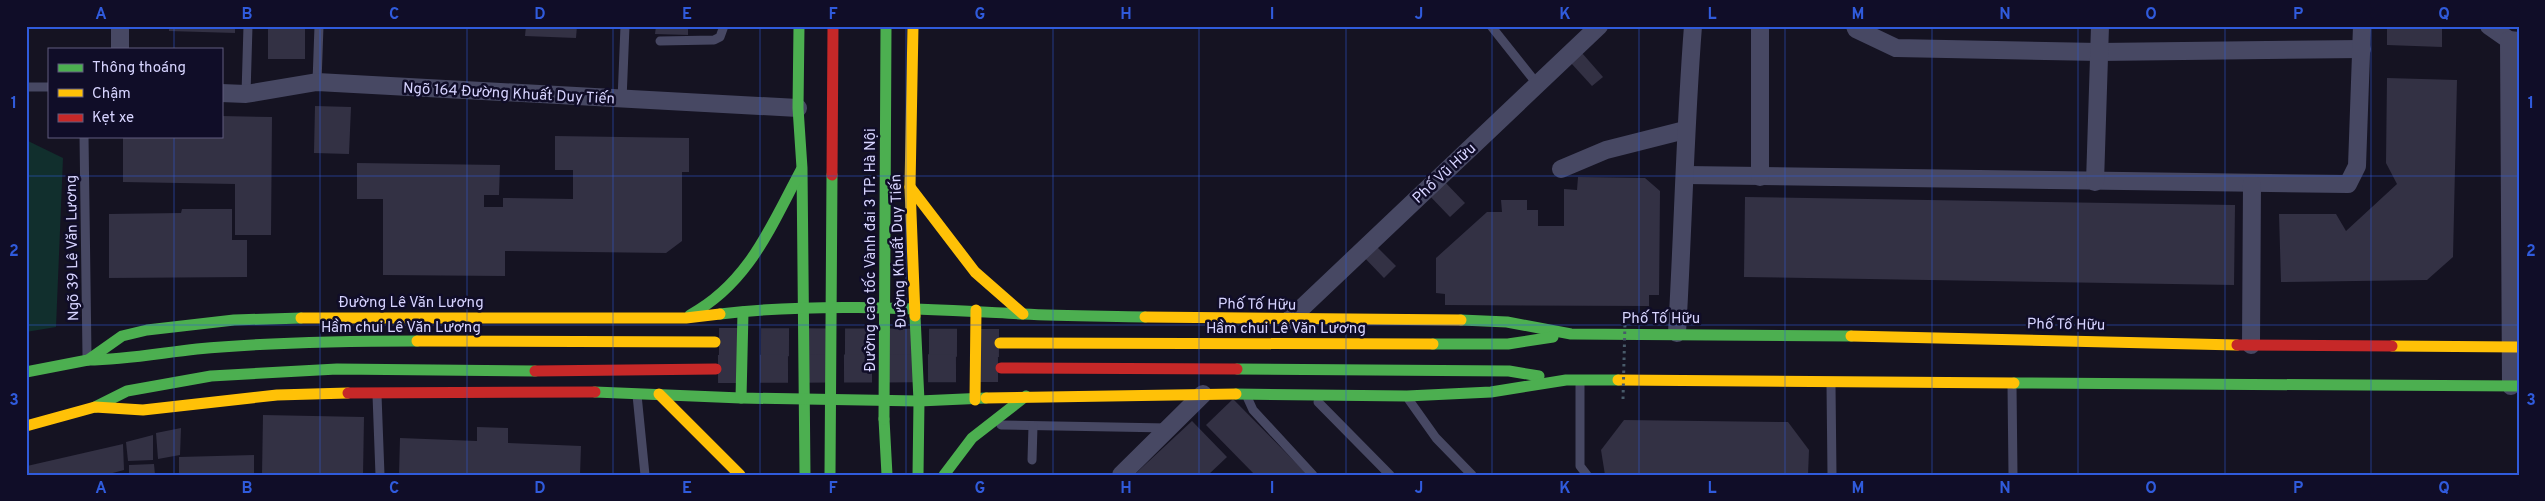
<svg xmlns="http://www.w3.org/2000/svg" width="2545" height="501" font-family="Overpass,sans-serif">
	<style>
		.green { fill: #112f2d }
		.building { fill: #333144 }
		.lines { fill: none; stroke-linecap: round; stroke-linejoin: round }
		.primary-tunnel { stroke: #323043; stroke-width: 28; stroke-dasharray: 28 14; stroke-linecap: butt }
		.lane { stroke: #474863; stroke-width: 9 }
		.street { stroke: #474863; stroke-width: 18 }
		.fast { stroke: #4caf50; stroke-width: 11 }
		.slow { stroke: #ffc107; stroke-width: 11 }
		.jam { stroke: #c62828; stroke-width: 11 }
		.path-bridge { stroke: #485b6a; stroke-width: 3; stroke-dasharray: 2.5 4; stroke-linecap: butt }
		.fast-bridge { stroke: #4caf50; stroke-width: 11 }
		.jam-bridge { stroke: #c62828; stroke-width: 11 }
		.grid { fill: none; stroke: #305bdc; stroke-width: 1; stroke-opacity: 0.55 }
		.labels { text-anchor: middle; stroke-width: 5; stroke-linejoin: round; paint-order: stroke }
		.street-label { font-size: 15px; fill: #d7d4ff; stroke: #100d28 }
		.neatline { fill: none; stroke: #305bdc; stroke-width: 2 }
		.grid-label { font-size: 16px; text-anchor: middle; font-weight: bold; fill: #305bdc }
	</style>
	<rect width="100%" height="100%" fill="#151322"/>
	<path class="green" d="M26 140 63 158 56 327 26 332Z"/>
	<g class="building">
		<path d="M169 26H235V33L169 31Z"/>
		<rect x="268" y="26" width="37" height="33"/>
		<path d="M526 26H577L576 38 525 36Z"/>
		<path d="M656 26H688V35L655 34Z"/>
		<path d="M2387 26H2442V47L2387 45Z"/>
		<path d="M1582 53 1603 77 1592 86 1571 63Z"/>
		<path d="M2387 78 2457 80 2453 257 2427 280 2281 282 2279 214H2336L2346 231 2397 184 2386 163Z"/>
		<path d="M315 106 351 107 349 154 314 153Z"/>
		<path d="M221 116 272 117 271 235H235V184L123 182V136H221Z"/>
		<path d="M555 136 689 138V172H682V241L666 253 505 251V276L383 275V199H357V163L500 165 499 195H484V207H503V198L573 199V170H555Z"/>
		<path d="M1578 177 1645 178 1660 191 1659 295H1649V306L1445 305V294L1436 293V258L1487 212H1502L1501 200H1527V210H1538V226H1564V189L1577 190Z"/>
		<path d="M1442 179 1465 203 1450 217 1427 193Z"/>
		<path d="M1745 197 2235 205 2234 285 1744 277Z"/>
		<path d="M182 209H232V240H247V277L109 278V214L181 213Z"/>
		<path d="M1372 242 1396 266 1384 278 1360 253Z"/>
		<path d="M1233 399 1308 475H1255L1206 425Z"/>
		<path d="M263 415 364 417 363 475H262Z"/>
		<path d="M1624 420 1788 422 1809 450 1808 475H1605L1601 450Z"/>
		<path d="M1192 421 1227 457 1208 475H1134Z"/>
		<path d="M477 427 508 428V443L581 446 580 475H399L400 438 477 441Z"/>
		<path d="M181 428 180 455 158 459 156 433Z"/>
		<path d="M153 435V460L128 461 126 442Z"/>
		<path d="M123 444 124 470 105 475H28L27 466Z"/>
		<path d="M254 455V475H179V457Z"/>
		<path d="M154 464 155 475H129V465Z"/>
	</g>
	<g class="lines">
		<g class="primary-tunnel">
			<path d="M719 342 999 343"/>
			<path d="M718 369 1000 368"/>
		</g>
		<g class="lane">
			<path d="M1491 26 1538 85"/>
			<path d="M660 41 714 40 720 37 724 26"/>
			<path d="M317 82 319 26"/>
			<path d="M26 87H49"/>
			<path d="M246 94 248 26"/>
			<path d="M622 100 625 26"/>
			<path d="M84 136 87 355"/>
			<path d="M1580 383V466L1587 475"/>
			<path d="M1831 385 1832 475"/>
			<path d="M2012 385 2013 475"/>
			<path d="M377 395 380 475"/>
			<path d="M637 395 645 475"/>
			<path d="M1248 399 1253 410 1313 475"/>
			<path d="M1409 400 1436 438 1472 475"/>
			<path d="M1318 402 1390 475"/>
			<path d="M1001 425 1168 428"/>
			<path d="M1032 460 1033 426"/>
		</g>
		<g class="street">
			<path d="M1855 26 1856 29 1896 48 2099 52 2362 49"/>
			<path d="M2489 26 2509 40 2519 41"/>
			<path d="M2509 40 2511 386"/>
			<path d="M120 49V26"/>
			<path d="M221 93 246 94 317 82 798 108"/>
			<path d="M1561 169 1606 150 1685 130"/>
			<path d="M1686 175 2348 184 2357 166 2362 26"/>
			<path d="M1760 177V26"/>
			<path d="M2095 182 2100 26"/>
			<path d="M1289 320 1599 26"/>
			<path d="M1677 333C1683 231 1685 128 1693 26"/>
			<path d="M2251 345 2252 184"/>
			<path d="M1121 475 1203 394"/>
		</g>
		<g class="fast">
			<path d="M799 26 798 108 802 168 805 475"/>
			<path d="M720 314C820 302 923 309 1023 314 1064 316 1105 316 1145 317"/>
			<path d="M690 315C749 283 771 226 801 170"/>
			<path d="M915 316 919 401 918 475"/>
			<path d="M1461 320 1507 322 1571 334 1851 336"/>
			<path d="M1433 344H1508L1553 337"/>
			<path d="M88 360C125 360 160 353 197 349 270 342 344 341 417 341"/>
			<path d="M1237 369 1509 371 1539 376"/>
			<path d="M26 372 88 360 122 336 147 330 234 320 301 318"/>
			<path d="M2014 383 2519 386"/>
			<path d="M595 392 741 398 919 401 986 398"/>
			<path d="M1236 394 1407 396 1491 392 1566 380H1618"/>
			<path d="M741 398 743 312"/>
			<path d="M95 407 127 391 211 376 337 369 535 371"/>
			<path d="M884 419 887 475"/>
			<path d="M944 475 972 438 1026 396"/>
		</g>
		<g class="slow">
			<path d="M913 26 910 187 915 316"/>
			<path d="M910 187 975 272 1023 314"/>
			<path d="M1145 317 1461 320"/>
			<path d="M301 318H686L720 314"/>
			<path d="M1851 336 2237 345"/>
			<path d="M417 341 715 342"/>
			<path d="M1000 343 1433 344"/>
			<path d="M2392 346 2519 347"/>
			<path d="M1618 380 2014 383"/>
			<path d="M659 394 740 475"/>
			<path d="M986 398 1236 394"/>
			<path d="M975 400 976 310"/>
			<path d="M26 426 95 407 143 410 277 395 348 393"/>
		</g>
		<g class="jam">
			<path d="M2237 345 2392 346"/>
			<path d="M1001 368 1237 369"/>
			<path d="M535 371 716 369"/>
			<path d="M348 393 595 392"/>
		</g>
		<path class="path-bridge" d="M1623 399 1625 322"/>
		<g class="fast-bridge">
			<path d="M884 419 886 26"/>
			<path d="M830 475 832 175"/>
		</g>
		<path class="jam-bridge" d="M832 175 833 26"/>
	</g>
	<path class="grid" d="M174 26V49M320 26V475M467 26V475M613 26V475M760 26V475M906 26V475M1053 26V475M1199 26V475M1346 26V475M1492 26V475M1639 26V475M1785 26V475M1932 26V475M2078 26V475M2225 26V475M2371 26V475M174 136V475M26 176H2519M26 325H2519"/>
	<g class="labels">
		<g class="street-label">
			<text transform="translate(509 93) rotate(3)" y="5">Ngõ 164 Đường Khuất Duy Tiến</text>
			<text transform="translate(1444 173) rotate(-43)" y="5">Phố Vũ Hữu</text>
			<text transform="translate(72 248) rotate(-91)" y="5">Ngõ 39 Lê Văn Lương</text>
			<text transform="translate(870 250) rotate(-90)" y="5">Đường cao tốc Vành đai 3 TP. Hà Nội</text>
			<text transform="translate(898 251) rotate(-92)" y="5">Đường Khuất Duy Tiến</text>
			<text x="411" y="307">Đường Lê Văn Lương</text>
			<text transform="translate(1257 304) rotate(1)" y="5">Phố Tố Hữu</text>
			<text x="1661" y="323">Phố Tố Hữu</text>
			<text transform="translate(2066 324) rotate(1)" y="5">Phố Tố Hữu</text>
			<text x="401" y="332">Hầm chui Lê Văn Lương</text>
			<text x="1286" y="333">Hầm chui Lê Văn Lương</text>
		</g>
	</g>
	<rect width="2545" height="501" fill="none" stroke="#100d28" stroke-width="55"/>
	<rect x="48" y="48" width="175" height="90" fill="#100d28" stroke="#605d7e"/>
	<rect x="58" y="64" width="25" height="8" fill="#4caf50" stroke="#605d7e"/>
	<text x="92" y="72" font-size="15" fill="#d7d4ff">Thông thoáng</text>
	<rect x="58" y="89" width="25" height="8" fill="#ffc107" stroke="#605d7e"/>
	<text x="92" y="98" font-size="15" fill="#d7d4ff">Chậm</text>
	<rect x="58" y="114" width="25" height="8" fill="#c62828" stroke="#605d7e"/>
	<text x="92" y="122" font-size="15" fill="#d7d4ff">Kẹt xe</text>
	<rect x="28" y="28" width="2490" height="446" class="neatline"/>
	<g class="grid-label">
		<text x="101" y="19">A</text>
		<text x="247" y="19">B</text>
		<text x="394" y="19">C</text>
		<text x="540" y="19">D</text>
		<text x="687" y="19">E</text>
		<text x="833" y="19">F</text>
		<text x="980" y="19">G</text>
		<text x="1126" y="19">H</text>
		<text x="1272" y="19">I</text>
		<text x="1419" y="19">J</text>
		<text x="1565" y="19">K</text>
		<text x="1712" y="19">L</text>
		<text x="1858" y="19">M</text>
		<text x="2005" y="19">N</text>
		<text x="2151" y="19">O</text>
		<text x="2298" y="19">P</text>
		<text x="2444" y="19">Q</text>
		<text x="14" y="108">1</text>
		<text x="2531" y="108">1</text>
		<text x="14" y="256">2</text>
		<text x="2531" y="256">2</text>
		<text x="14" y="405">3</text>
		<text x="2531" y="405">3</text>
		<text x="101" y="493">A</text>
		<text x="247" y="493">B</text>
		<text x="394" y="493">C</text>
		<text x="540" y="493">D</text>
		<text x="687" y="493">E</text>
		<text x="833" y="493">F</text>
		<text x="980" y="493">G</text>
		<text x="1126" y="493">H</text>
		<text x="1272" y="493">I</text>
		<text x="1419" y="493">J</text>
		<text x="1565" y="493">K</text>
		<text x="1712" y="493">L</text>
		<text x="1858" y="493">M</text>
		<text x="2005" y="493">N</text>
		<text x="2151" y="493">O</text>
		<text x="2298" y="493">P</text>
		<text x="2444" y="493">Q</text>
	</g>
</svg>
